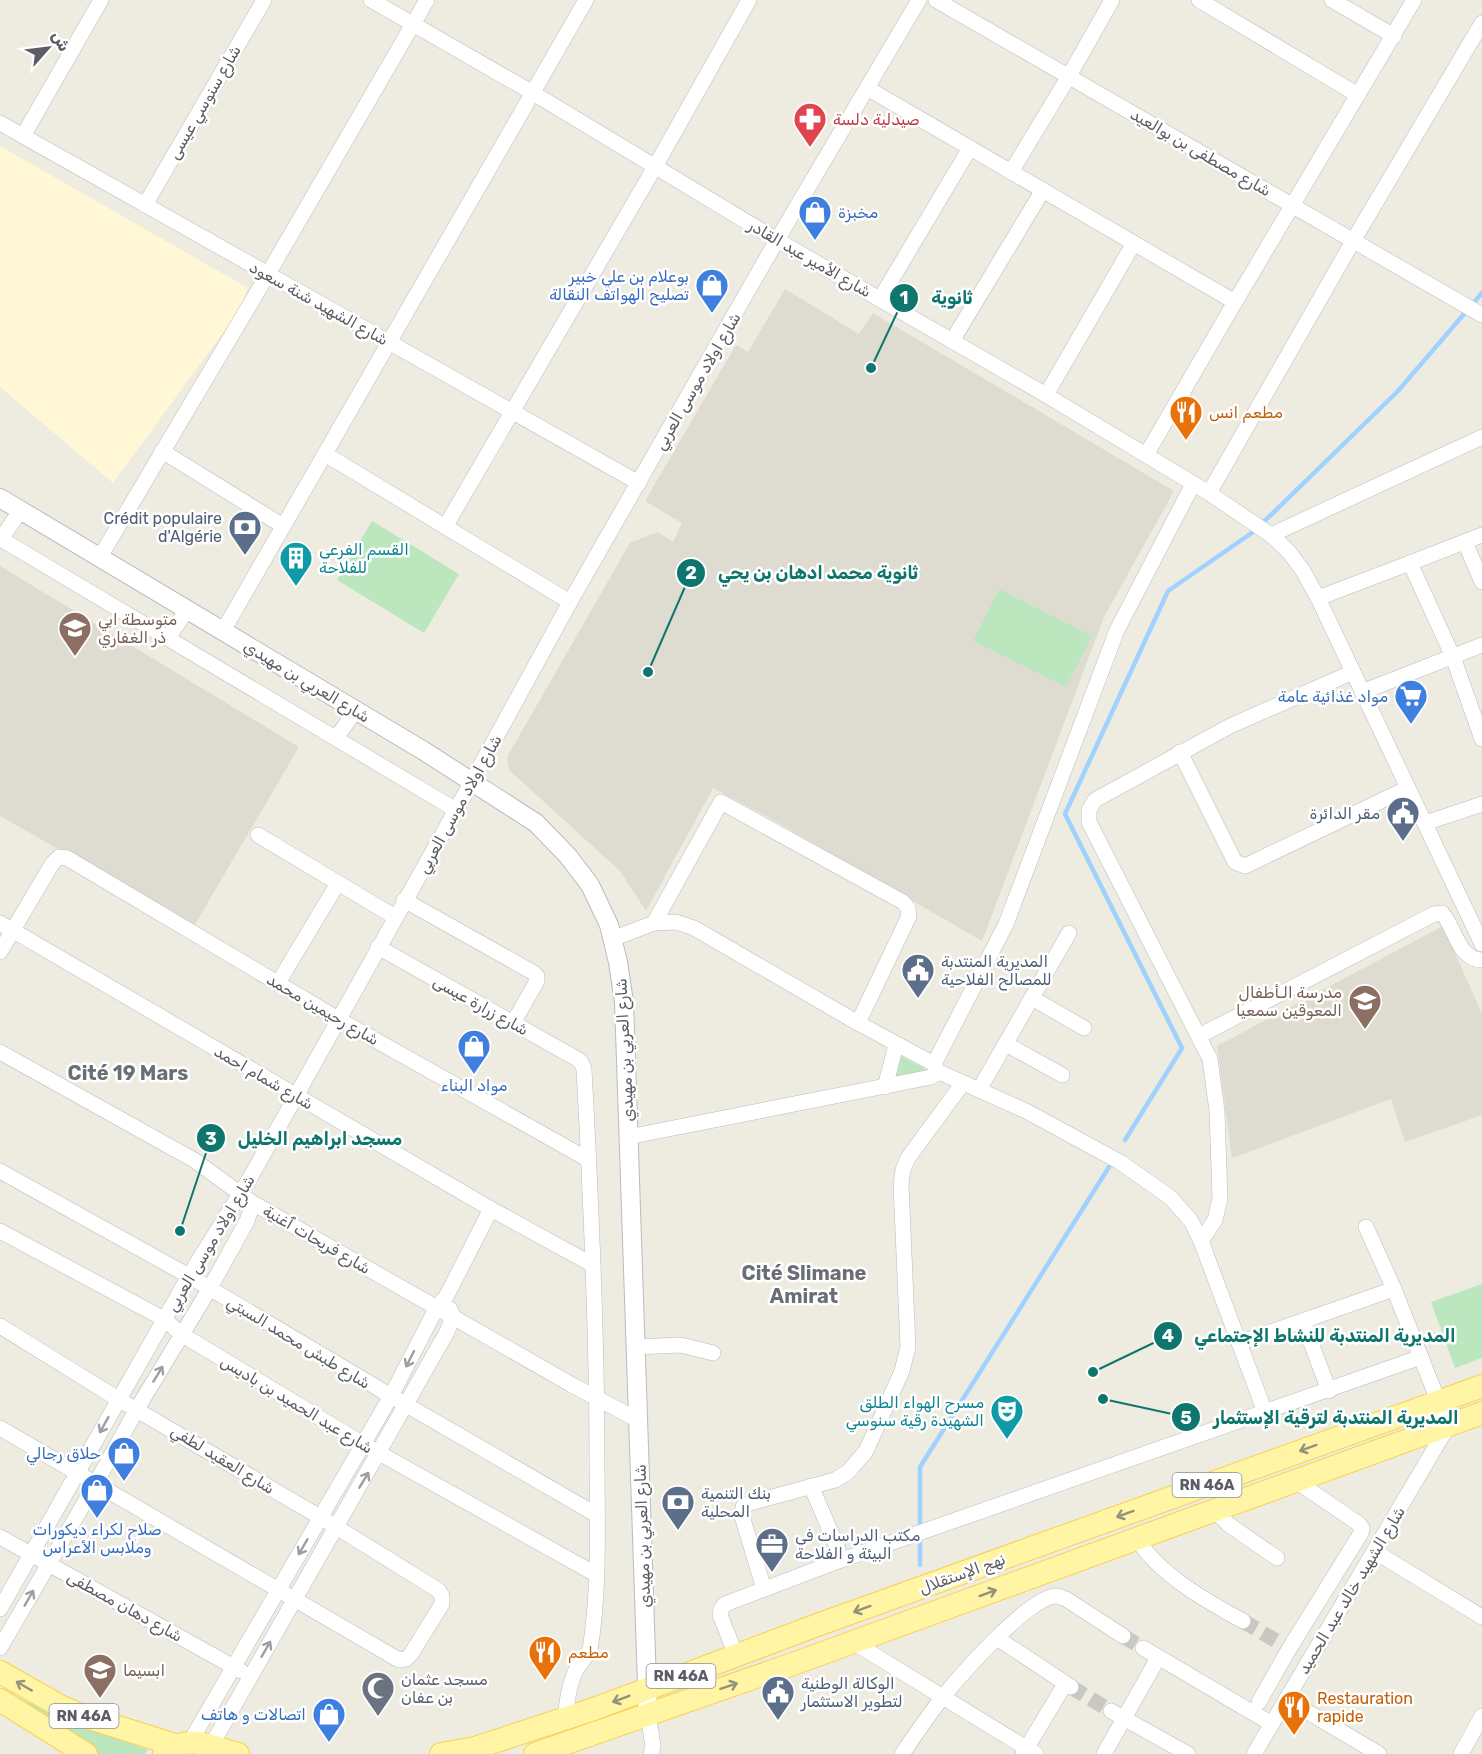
<svg xmlns="http://www.w3.org/2000/svg" width="1482" height="1754" font-family="Rubik,Vazirmatn,sans-serif">
	<style>
		.commercial { fill: #fff7d5 }
		.education { fill: #dedbd0 }
		.green { fill: #bce7be }
		.lines { fill: none; stroke-linecap: round; stroke-linejoin: round }
		.stream { stroke: #a0d1ff; stroke-width: 4.5 }
		.minor-tunnel { stroke: #c9c8c2; stroke-width: 15; stroke-dasharray: 15 8; stroke-linecap: butt }
		.minor-casing { stroke: #b9bbc1; stroke-width: 16 }
		.tertiary-casing { stroke: #b9bbc1; stroke-width: 20 }
		.primary-casing { stroke: #f8d150; stroke-width: 24 }
		.minor { stroke: #fff; stroke-width: 15 }
		.tertiary { stroke: #fff; stroke-width: 18 }
		.primary { stroke: #fff5a5; stroke-width: 22 }
		.oneway { stroke: #9c9ea1 }
		.oneway2 { stroke: #94927a }
		.labels { text-anchor: middle; stroke-width: 5; stroke-linejoin: round; paint-order: stroke }
		.shield { fill: #fff; stroke: #8c8e92; stroke-width: 1.5 }
		.shield-label { font-size: 15px; font-weight: bold; fill: #5a5d63 }
		.street-label { font-size: 16px; fill: #5a5d63; stroke: #fff }
		.health-label { font-size: 16px; fill: #be3a42; stroke: #fff; text-anchor: start }
		.shop-label { font-size: 16px; fill: #366cbe; stroke: #fff; text-anchor: end }
		.food-label { font-size: 16px; fill: #c56008; stroke: #fff; text-anchor: start }
		.service-label { font-size: 16px; fill: #4e5e75; stroke: #fff; text-anchor: start }
		.culture-label { font-size: 16px; fill: #0d838f; stroke: #fff; text-anchor: start }
		.education-label { font-size: 16px; fill: #785e54; stroke: #fff; text-anchor: start }
		.worship-label { font-size: 16px; fill: #5b616d; stroke: #fff; text-anchor: start }
		.quarter-label { font-size: 20px; font-weight: bold; fill: #6b6f75; stroke: #fff }
		.leader { fill: none; stroke: #0f766e; stroke-width: 2 }
		.callout-dot { fill: #0f766e; stroke: #fff; stroke-width: 2 }
		.mark-label { font-size: 18px; text-anchor: middle; font-weight: bold; fill: #fff }
		.callout-label { font-size: 18px; text-anchor: middle; font-weight: bold; fill: #0f766e; stroke: #fff; stroke-width: 5; stroke-linejoin: round; paint-order: stroke }
	</style>
	<rect width="100%" height="100%" fill="#eeece1"/>
	<path class="commercial" d="M0 146 248 288 239 311 113 483 0 387Z"/>
	<g class="education">
		<path d="M785 289 859 334 873 313 1174 491 1104 617 982 941 766 816 713 788 646 911 620 871 509 770 507 757 630 543 658 532 673 542 682 523 645 501 736 345 748 352Z"/>
		<path d="M0 566 299 747 194 926 0 816Z"/>
		<path d="M1443 926 1482 1014V1115L1405 1142 1391 1099 1232 1158 1217 1046Z"/>
	</g>
	<g class="green">
		<path d="M372 521 459 574 424 633 337 580Z"/>
		<path d="M999 589 1092 636 1066 687 973 641Z"/>
		<path d="M901 1056 924 1068 925 1070 923 1074 896 1077Z"/>
		<path d="M1482 1284V1358L1455 1368 1431 1302Z"/>
		<path d="M0 1691 148 1750 145 1754H97L0 1700Z"/>
	</g>
	<g class="lines">
		<g class="stream">
			<path d="M1125 1140 1182 1048 1065 814 1168 591 1253 532 1274 512 1398 391 1482 293"/>
			<path d="M920 1565V1467L1109 1167"/>
		</g>
		<g class="minor-tunnel">
			<path d="M1243 1621 1283 1645"/>
			<path d="M1123 1636 1143 1648"/>
			<path d="M1071 1687 1111 1711"/>
		</g>
		<defs>
			<g id="minor">
				<path d="M371 0 533 93 777 240 1046 395 1209 493 1271 535 1289 552 1303 571 1318 598 1482 944"/>
				<path d="M936 0 1482 315"/>
				<path d="M1199 0 1358 95"/>
				<path d="M1332 0 1394 36"/>
				<path d="M867 88 1235 302"/>
				<path d="M0 123 639 483"/>
				<path d="M23 136 101 0"/>
				<path d="M1011 172 1069 76 1112 0"/>
				<path d="M145 205 264 0"/>
				<path d="M880 299 970 148"/>
				<path d="M952 341 1043 190"/>
				<path d="M1046 395 1134 243"/>
				<path d="M162 451 283 526"/>
				<path d="M325 454 570 602"/>
				<path d="M1146 455 1235 302 1414 0"/>
				<path d="M1209 493 1353 241 1482 23"/>
				<path d="M21 510 1 539 456 810"/>
				<path d="M445 527 656 165 749 0"/>
				<path d="M1271 535 1482 437"/>
				<path d="M1465 542 1482 582"/>
				<path d="M100 557 268 274 427 0"/>
				<path d="M1410 563 1482 535"/>
				<path d="M1318 598 1410 563 1453 657 1482 739"/>
				<path d="M223 631 586 0"/>
				<path d="M168 638 187 610"/>
				<path d="M1362 692 1482 645"/>
				<path d="M336 738 356 710"/>
				<path d="M1180 752 1235 862 1245 866 1408 788"/>
				<path d="M1425 823 1482 804"/>
				<path d="M258 835 395 917"/>
				<path d="M404 900 534 973 537 976V981L513 1023"/>
				<path d="M0 923 491 1209 593 1265"/>
				<path d="M612 939 654 923 721 802 903 902 908 908 909 916 858 1023"/>
				<path d="M378 947 579 1060 582 1064 584 1069C591 1199 597 1329 597 1460 597 1523 600 1587 590 1650 586 1658 580 1663 576 1670 569 1685 567 1701 565 1718"/>
				<path d="M0 952 52 864 59 857 67 858 338 1019 589 1160"/>
				<path d="M278 983 338 883"/>
				<path d="M1032 998 1084 1028"/>
				<path d="M1199 1036 1434 914 1442 913C1455 927 1458 960 1482 960"/>
				<path d="M1006 1044 1062 1075"/>
				<path d="M0 1052 194 1160 253 1203 572 1385 638 1420"/>
				<path d="M934 1064 1006 924 1117 630 1193 484"/>
				<path d="M937 1071 1026 1111 1120 1162 1171 1198 1191 1221 1201 1241 1265 1412"/>
				<path d="M885 1087 896 1045"/>
				<path d="M979 1090 1069 933"/>
				<path d="M628 1137 931 1077 936 1074 937 1071 934 1064 858 1023 694 928 676 922 654 923"/>
				<path d="M0 1171 189 1276 391 1396 597 1515"/>
				<path d="M0 1231 164 1319 181 1334 363 1444 597 1575"/>
				<path d="M1201 1241 1215 1220 1220 1198 1217 1111 1210 1059 1089 822V810L1095 800 1230 726 1353 672"/>
				<path d="M1303 1321 1329 1391"/>
				<path d="M0 1326 118 1399 320 1517 438 1590 442 1596V1604L411 1654 406 1659 399 1660 0 1428"/>
				<path d="M1239 1343 1394 1289"/>
				<path d="M635 1347 681 1345 713 1353"/>
				<path d="M1214 1510 1228 1524 1277 1558"/>
				<path d="M0 1537 241 1671"/>
				<path d="M1137 1539C1160 1575 1206 1601 1243 1621"/>
				<path d="M1374 1551 1482 1617"/>
				<path d="M833 1563 1421 1357"/>
				<path d="M764 1589 742 1516 743 1507 750 1503 835 1480 848 1472 866 1451 881 1418 902 1371 908 1347 901 1184 903 1170 908 1158 963 1083"/>
				<path d="M0 1609 189 1276 250 1178 465 794 570 602 777 240 919 0"/>
				<path d="M997 1638 1071 1687"/>
				<path d="M853 1642 1036 1754"/>
				<path d="M0 1648 96 1483 137 1409 210 1288 247 1221 253 1203"/>
				<path d="M1143 1648 1272 1724"/>
				<path d="M736 1655 720 1615 721 1609 725 1604 833 1563 838 1557V1549L811 1486"/>
				<path d="M1286 1699 1379 1754"/>
				<path d="M1259 1702 1289 1649 1361 1533 1362 1528 1359 1524 1296 1481"/>
				<path d="M1111 1711 1188 1754"/>
				<path d="M648 1714 653 1746 651 1754"/>
				<path d="M190 1742 391 1396 437 1307 446 1297 491 1209"/>
				<path d="M211 1746 447 1332 453 1316 450 1309"/>
				<path d="M902 1754C915 1735 928 1716 942 1698 959 1677 1031 1594 1057 1596 1058 1596 1065 1599 1066 1599L1123 1636"/>
				<path d="M1023 1754 1065 1684"/>
				<path d="M1104 1754 1158 1658"/>
				<path d="M1254 1754 1448 1426 1394 1289 1366 1227"/>
				<path d="M1461 1754 1482 1716"/>
			</g>
			<path id="tertiary" d="M0 498 424 751 536 823 568 856 590 885 609 925 618 962 624 1002 648 1714"/>
			<g id="primary">
				<path d="M0 1672 60 1706 83 1716 175 1745"/>
				<path d="M0 1700 86 1754"/>
				<path d="M164 1754C192 1732 209 1747 238 1754"/>
				<path d="M441 1754 475 1748 594 1709 820 1624 1482 1386"/>
				<path d="M535 1754 790 1665 1482 1413"/>
			</g>
		</defs>
		<use href="#minor" class="minor-casing"/>
		<use href="#tertiary" class="tertiary-casing"/>
		<use href="#primary" class="primary-casing"/>
		<use href="#minor" class="minor"/>
		<use href="#tertiary" class="tertiary"/>
		<use href="#primary" class="primary"/>
	</g>
	<defs><path id="oneway-shaft" d="M-6 0H5M1.5-3L5.5 0L1.5 3" fill="none" stroke-width="1.6" stroke-linecap="round" stroke-linejoin="round" transform="scale(1.5)"/></defs>
	<g class="oneway">
		<use href="#oneway-shaft" transform="translate(410 1359) rotate(117)"/>
		<use href="#oneway-shaft" transform="translate(158 1374) rotate(-59)"/>
		<use href="#oneway-shaft" transform="translate(104 1425) rotate(119)"/>
		<use href="#oneway-shaft" transform="translate(364 1480) rotate(-59)"/>
		<use href="#oneway-shaft" transform="translate(303 1547) rotate(120)"/>
		<use href="#oneway-shaft" transform="translate(29 1598) rotate(-60)"/>
		<use href="#oneway-shaft" transform="translate(266 1649) rotate(-60)"/>
	</g>
	<g class="oneway2">
		<use href="#oneway-shaft" transform="translate(1308 1448) rotate(160)"/>
		<use href="#oneway-shaft" transform="translate(1125 1514) rotate(160)"/>
		<use href="#oneway-shaft" transform="translate(988 1593) rotate(-20)"/>
		<use href="#oneway-shaft" transform="translate(862 1609) rotate(160)"/>
		<use href="#oneway-shaft" transform="translate(24 1686) rotate(-150)"/>
		<use href="#oneway-shaft" transform="translate(729 1686) rotate(-19)"/>
		<use href="#oneway-shaft" transform="translate(621 1699) rotate(159)"/>
	</g>
	<defs>
		<symbol id="pharmacy-pin" viewBox="-11 -11 22 30"><path d="M0 17L-7.5 6A9.5 9.5 0 1 1 7.5 6Z" fill="#e0444e" stroke="#fff"/><path d="M-2-6h4v4h4v4h-4v4h-4v-4h-4v-4h4Z" fill="#fff"/></symbol>
		<symbol id="shop-pin" viewBox="-11 -11 22 30"><path d="M0 17L-7.5 6A9.5 9.5 0 1 1 7.5 6Z" fill="#3f7fe0" stroke="#fff"/><path d="M-5-2.5h2.3a2.7 3.5 0 0 1 5.4 0H5L5.5 6h-11ZM-1.5-2.5h3a1.5 2.3 0 0 0-3 0Z" fill="#fff"/></symbol>
		<symbol id="restaurant-pin" viewBox="-11 -11 22 30"><path d="M0 17L-7.5 6A9.5 9.5 0 1 1 7.5 6Z" fill="#e8710a" stroke="#fff"/><path d="M-5-6h1v4h1v-4h1v4h1v-4h1v5L-1.5 .5V6h-2V.5L-5-1ZM5-6V6H3V1.5H1.5Q1.5-4 5-6Z" fill="#fff"/></symbol>
		<symbol id="bank-pin" viewBox="-11 -11 22 30"><path d="M0 17L-7.5 6A9.5 9.5 0 1 1 7.5 6Z" fill="#5c6f8a" stroke="#fff"/><path d="M-6-4H6V4H-6ZM0-2.3a2.3 2.3 0 1 0 0 4.6a2.3 2.3 0 1 0 0-4.6Z" fill="#fff"/></symbol>
		<symbol id="building-pin" viewBox="-11 -11 22 30"><path d="M0 17L-7.5 6A9.5 9.5 0 1 1 7.5 6Z" fill="#0f9aa8" stroke="#fff"/><path d="M-4-6H4V6H1V3H-1V6H-4ZM-2.5-4.3h1.7v1.8h-1.7ZM.8-4.3h1.7v1.8H.8ZM-2.5-1h1.7V.8h-1.7ZM.8-1h1.7V.8H.8Z" fill="#fff"/></symbol>
		<symbol id="school-pin" viewBox="-11 -11 22 30"><path d="M0 17L-7.5 6A9.5 9.5 0 1 1 7.5 6Z" fill="#8d6e63" stroke="#fff"/><path d="M0-5L7-2L0 1L-7-2ZM-4 1L0 2.5L4 1V4Q0 6-4 4Z" fill="#fff"/></symbol>
		<symbol id="supermarket-pin" viewBox="-11 -11 22 30"><path d="M0 17L-7.5 6A9.5 9.5 0 1 1 7.5 6Z" fill="#3f7fe0" stroke="#fff"/><path d="M-6-5.5h2.5l.6 2H6L4.5 2H-2.5L-4.4-4H-6ZM-1.5 3.2a1.3 1.3 0 1 0 .1 0ZM3 3.2a1.3 1.3 0 1 0 .1 0Z" fill="#fff"/></symbol>
		<symbol id="civic-pin" viewBox="-11 -11 22 30"><path d="M0 17L-7.5 6A9.5 9.5 0 1 1 7.5 6Z" fill="#5c6f8a" stroke="#fff"/><path d="M-.6-6.5H3V-4.5H.6V-3L4-1V1h2V6H-6V1h2V-1L-.6-3ZM-1.2 2.5V6h2.4V2.5Z" fill="#fff"/></symbol>
		<symbol id="theatre-pin" viewBox="-11 -11 22 30"><path d="M0 17L-7.5 6A9.5 9.5 0 1 1 7.5 6Z" fill="#0f9aa8" stroke="#fff"/><path d="M-5-5.5Q0-4 5-5.5V0Q5 5 0 6Q-5 5-5 0ZM-3.3-2.5H-1v1.5H-3.3ZM1-2.5H3.3v1.5H1ZM-2.8 1Q0 5.5 2.8 1Z" fill="#fff"/></symbol>
		<symbol id="office-pin" viewBox="-11 -11 22 30"><path d="M0 17L-7.5 6A9.5 9.5 0 1 1 7.5 6Z" fill="#5c6f8a" stroke="#fff"/><path d="M-6-3h4V-5.5h4V-3h4V5H-6ZM-1-4.5V-3h2v-1.5ZM-6 0V1H6V0Z" fill="#fff"/></symbol>
		<symbol id="mosque-pin" viewBox="-11 -11 22 30"><path d="M0 17L-7.5 6A9.5 9.5 0 1 1 7.5 6Z" fill="#6b7280" stroke="#fff"/><path d="M3.5-4.9A6 6 0 1 0 3.5 4.9A5 5 0 1 1 3.5-4.9Z" fill="#fff"/></symbol>
	</defs>
	<g fill-rule="evenodd">
		<use href="#pharmacy-pin" x="791" y="100" width="38" height="52"/>
		<use href="#shop-pin" x="796" y="193" width="38" height="52"/>
		<use href="#shop-pin" x="693" y="266" width="38" height="52"/>
		<use href="#restaurant-pin" x="1167" y="393" width="38" height="52"/>
		<use href="#bank-pin" x="226" y="508" width="38" height="52"/>
		<use href="#building-pin" x="277" y="539" width="38" height="52"/>
		<use href="#school-pin" x="56" y="609" width="38" height="52"/>
		<use href="#supermarket-pin" x="1392" y="677" width="38" height="52"/>
		<use href="#civic-pin" x="1384" y="794" width="38" height="52"/>
		<use href="#civic-pin" x="899" y="951" width="38" height="52"/>
		<use href="#school-pin" x="1346" y="982" width="38" height="52"/>
		<use href="#shop-pin" x="455" y="1027" width="38" height="52"/>
		<use href="#theatre-pin" x="988" y="1392" width="38" height="52"/>
		<use href="#shop-pin" x="105" y="1434" width="38" height="52"/>
		<use href="#shop-pin" x="78" y="1471" width="38" height="52"/>
		<use href="#bank-pin" x="659" y="1483" width="38" height="52"/>
		<use href="#office-pin" x="753" y="1525" width="38" height="52"/>
		<use href="#restaurant-pin" x="526" y="1633" width="38" height="52"/>
		<use href="#school-pin" x="81" y="1651" width="38" height="52"/>
		<use href="#mosque-pin" x="359" y="1669" width="38" height="52"/>
		<use href="#civic-pin" x="759" y="1673" width="38" height="52"/>
		<use href="#restaurant-pin" x="1275" y="1688" width="38" height="52"/>
		<use href="#shop-pin" x="310" y="1695" width="38" height="52"/>
	</g>
	<g class="labels">
		<g class="shield">
			<rect x="1172.5" y="1473" width="69" height="24" rx="4.5"/>
			<rect x="646.5" y="1664" width="69" height="24" rx="4.5"/>
			<rect x="49.5" y="1704" width="69" height="24" rx="4.5"/>
		</g>
		<g class="shield-label">
			<text x="1207" y="1490">RN 46A</text>
			<text x="681" y="1681">RN 46A</text>
			<text x="84" y="1721">RN 46A</text>
		</g>
		<g class="street-label">
			<text transform="translate(204 102) rotate(-60)" y="6">شارع سنوسي عيسى</text>
			<text transform="translate(1201 152) rotate(30)" y="6">شارع مصطفى بن بوالعيد</text>
			<text transform="translate(810 258) rotate(30)" y="6">شارع الأمير عبد القادر</text>
			<text transform="translate(319 303) rotate(29)" y="6">شارع الشهيد شنة سعود</text>
			<text transform="translate(697 381) rotate(-60)" y="6">شارع اولاد موسى العربي</text>
			<text transform="translate(307 681) rotate(31)" y="6">شارع العربي بن مهيدي</text>
			<text transform="translate(459 804) rotate(-61)" y="6">شارع اولاد موسى العربي</text>
			<text transform="translate(481 1005) rotate(29)" y="6">شارع زرارة عيسى</text>
			<text transform="translate(323 1009) rotate(30)" y="6">شارع رحيمين محمد</text>
			<text transform="translate(624 1050) rotate(-93)" y="6">شارع العربي بن مهيدي</text>
			<text transform="translate(264 1077) rotate(30)" y="6">شارع شمام احمد</text>
			<text transform="translate(317 1239) rotate(30)" y="6">شارع فريحات ٱغنية</text>
			<text transform="translate(210 1243) rotate(-59)" y="6">شارع اولاد موسى العربي</text>
			<text transform="translate(299 1342) rotate(31)" y="6">شارع طبش محمد السبتي</text>
			<text transform="translate(297 1404) rotate(31)" y="6">شارع عبد الحميد بن باديس</text>
			<text transform="translate(223 1459) rotate(31)" y="6">شارع العقيد لطفي</text>
			<text transform="translate(642 1536) rotate(-92)" y="6">شارع العربي بن مهيدي</text>
			<text transform="translate(962 1573) rotate(-20)" y="6">نهج الإستقلال</text>
			<text transform="translate(1351 1590) rotate(-59)" y="6">شارع الشهيد خالد عبد الحميد</text>
			<text transform="translate(125 1606) rotate(29)" y="6">شارع دهان مصطفى</text>
		</g>
		<g class="health-label">
			<text x="833" y="125">صيدلية دلسة</text>
		</g>
		<g class="shop-label">
			<text x="838" y="218" text-anchor="start">مخبزة</text>
			<text x="689" y="282">بوعلام بن علي خبير<tspan x="689" dy="18">تصليح الهواتف النقالة</tspan></text>
			<text x="1388" y="702">مواد غذائية عامة</text>
			<text x="474" y="1091" text-anchor="middle">مواد البناء</text>
			<text x="101" y="1459">حلاق رجالي</text>
			<text x="97" y="1535" text-anchor="middle">صلاح لكراء ديكورات<tspan x="97" dy="18">وملابس الأعراس</tspan></text>
			<text x="306" y="1720">اتصالات و هاتف</text>
		</g>
		<g class="food-label">
			<text x="1209" y="418">مطعم انس</text>
			<text x="568" y="1658">مطعم</text>
			<text x="1317" y="1704">Restauration<tspan x="1317" dy="18">rapide</tspan></text>
		</g>
		<g class="service-label">
			<text x="222" y="524" text-anchor="end">Crédit populaire<tspan x="222" dy="18">d'Algérie</tspan></text>
			<text x="1380" y="819" text-anchor="end">مقر الدائرة</text>
			<text x="941" y="967">المديرية المنتدبة<tspan x="941" dy="18">للمصالح الفلاحية</tspan></text>
			<text x="701" y="1499">بنك التنمية<tspan x="701" dy="18">المحلية</tspan></text>
			<text x="795" y="1541">مكتب الدراسات في<tspan x="795" dy="18">البيئة و الفلاحة</tspan></text>
			<text x="801" y="1689">الوكالة الوطنية<tspan x="801" dy="18">لتطوير الاستثمار</tspan></text>
		</g>
		<g class="culture-label">
			<text x="319" y="555">القسم الفرعي<tspan x="319" dy="18">للفلاحة</tspan></text>
			<text x="984" y="1408" text-anchor="end">مسرح الهواء الطلق<tspan x="984" dy="18">الشهيدة رقية سنوسي</tspan></text>
		</g>
		<g class="education-label">
			<text x="98" y="625">متوسطة ابي<tspan x="98" dy="18">ذر الغفاري</tspan></text>
			<text x="1342" y="998" text-anchor="end">مدرسة الـأطفال<tspan x="1342" dy="18">المعوقين سمعيا</tspan></text>
			<text x="123" y="1676">ابسيما</text>
		</g>
		<g class="worship-label">
			<text x="401" y="1685">مسجد عثمان<tspan x="401" dy="18">بن عفان</tspan></text>
		</g>
		<g class="quarter-label">
			<text x="128" y="1080">Cité 19 Mars</text>
			<text x="804" y="1280">Cité Slimane<tspan x="804" dy="23">Amirat</tspan></text>
		</g>
	</g>
	<path class="leader" d="M871 368L904 298M648 672L691 573M180 1231L211 1138M1093 1372L1168 1336M1103 1399L1186 1417"/>
	<g class="callout-dot">
		<circle cx="871" cy="368" r="6"/>
		<circle cx="648" cy="672" r="6"/>
		<circle cx="180" cy="1231" r="6"/>
		<circle cx="1093" cy="1372" r="6"/>
		<circle cx="1103" cy="1399" r="6"/>
		<circle cx="904" cy="298" r="15"/>
		<circle cx="691" cy="573" r="15"/>
		<circle cx="211" cy="1138" r="15"/>
		<circle cx="1168" cy="1336" r="15"/>
		<circle cx="1186" cy="1417" r="15"/>
	</g>
	<g class="mark-label">
		<text x="904" y="304">1</text>
		<text x="691" y="579">2</text>
		<text x="211" y="1145">3</text>
		<text x="1168" y="1342">4</text>
		<text x="1186" y="1424">5</text>
	</g>
	<g class="callout-label">
		<text x="952" y="304">ثانوية</text>
		<text x="818" y="579">ثانوية محمد ادهان بن يحي</text>
		<text x="320" y="1145">مسجد ابراهيم الخليل</text>
		<text x="1325" y="1342">المديرية المنتدبة للنشاط الإجتماعي</text>
		<text x="1336" y="1424">المديرية المنتدبة لترقية الإستثمار</text>
	</g>
	<g transform="translate(48 48) rotate(62)" stroke="#ffffff" stroke-width="4.5" paint-order="stroke">
	<path d="M0-4.5L10 22L0 15L-10 22Z" fill="#5a5d63"/>
	<text y="-9" font-size="16" font-weight="bold" text-anchor="middle" fill="#5a5d63">ش</text>
	</g>
</svg>
